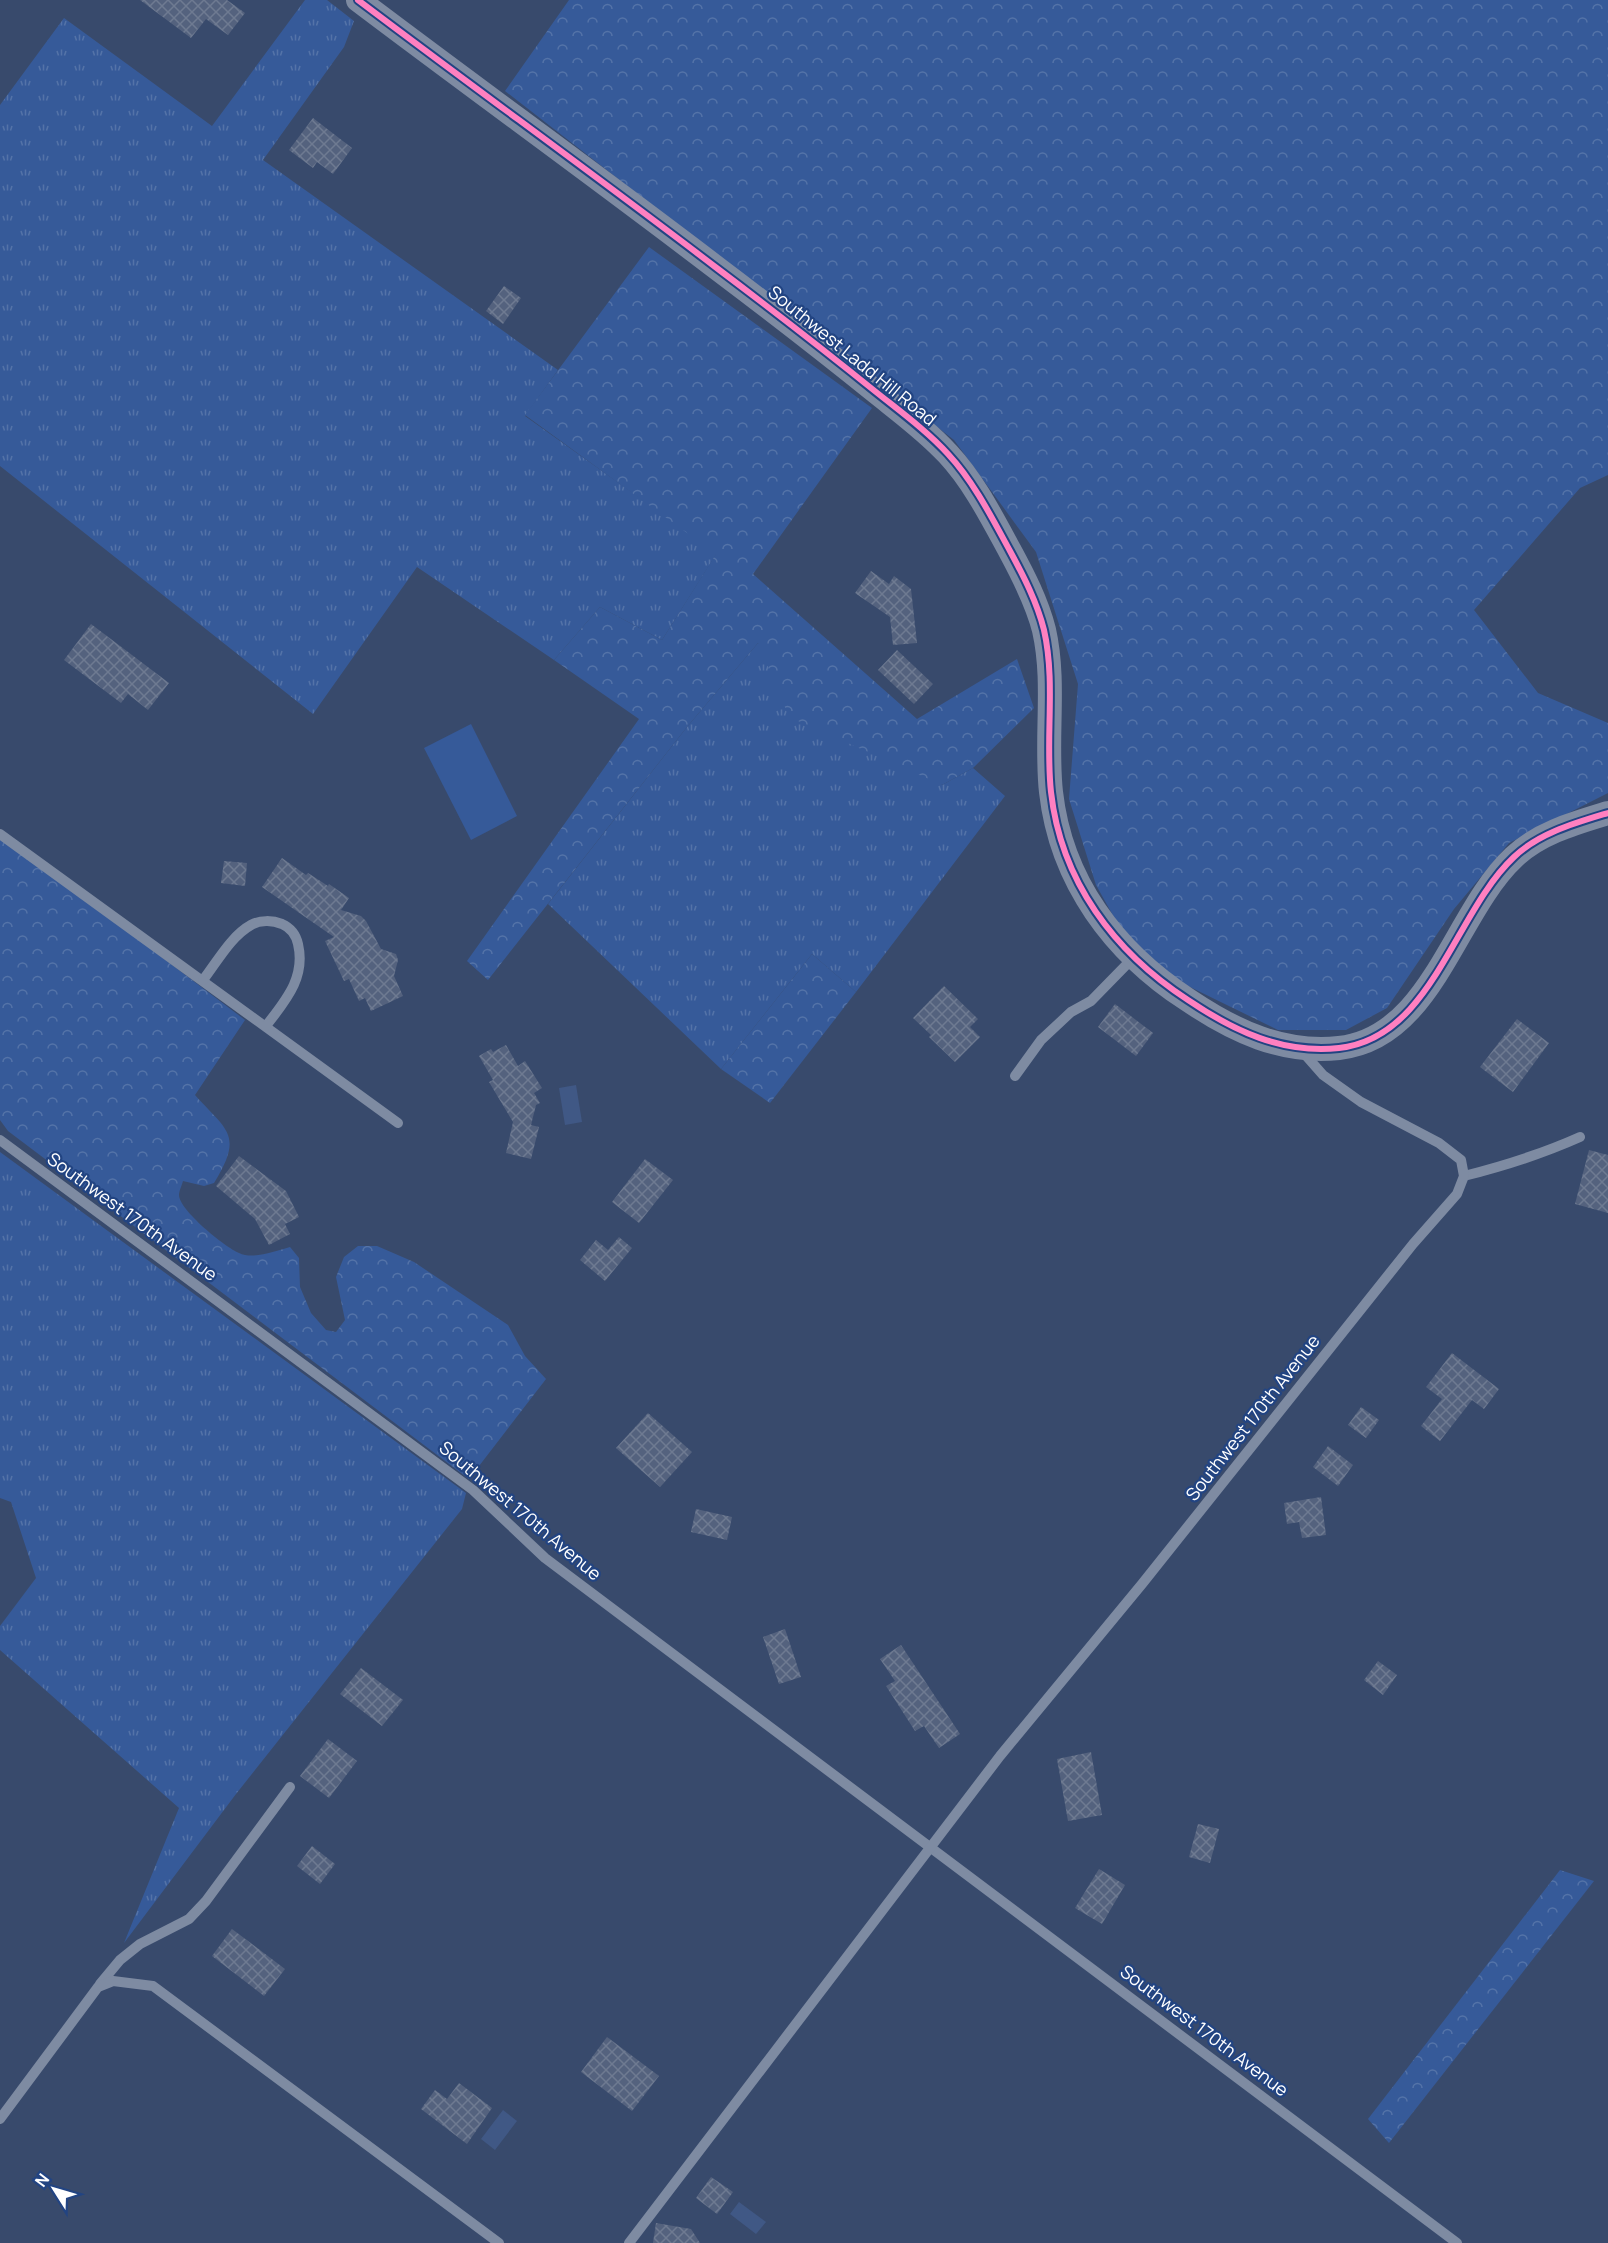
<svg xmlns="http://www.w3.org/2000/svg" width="1608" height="2243" font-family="Manrope,sans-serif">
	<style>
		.grass { fill: url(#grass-tufts) }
		.forest { fill: url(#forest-crowns) }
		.pitch { fill: #365a99 }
		.water { fill: #405885 }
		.building { fill: url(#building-cross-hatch) }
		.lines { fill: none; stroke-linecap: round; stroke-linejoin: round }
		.service { stroke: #7e8ba2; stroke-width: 10 }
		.tertiary { stroke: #7e8ba2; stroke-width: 24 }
		.cycleway-casing { stroke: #224482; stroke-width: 10 }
		.cycleway { stroke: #ff80c0; stroke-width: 6 }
		.labels { text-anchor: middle; stroke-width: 4.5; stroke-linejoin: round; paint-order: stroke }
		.street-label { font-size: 18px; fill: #fff; stroke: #224482 }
	</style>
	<defs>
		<pattern id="grass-tufts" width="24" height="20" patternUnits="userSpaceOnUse" patternTransform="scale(1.5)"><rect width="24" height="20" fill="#365a99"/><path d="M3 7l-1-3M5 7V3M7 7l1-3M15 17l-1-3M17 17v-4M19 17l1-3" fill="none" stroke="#5473a8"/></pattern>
		<pattern id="forest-crowns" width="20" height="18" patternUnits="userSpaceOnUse" patternTransform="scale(1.5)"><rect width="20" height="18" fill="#365a99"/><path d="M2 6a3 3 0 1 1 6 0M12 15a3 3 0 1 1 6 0" fill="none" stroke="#5473a8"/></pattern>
		<pattern id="building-cross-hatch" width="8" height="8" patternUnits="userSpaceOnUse" patternTransform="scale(1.5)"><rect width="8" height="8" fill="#54627e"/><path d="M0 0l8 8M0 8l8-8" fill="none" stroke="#6e7a91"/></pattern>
	</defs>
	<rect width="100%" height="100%" fill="#384a6c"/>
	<g class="grass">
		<path d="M305 0H327L354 21 344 47 263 160 558 370 525 416 717 553 662 640 600 607 554 660 417 567 313 714 0 466V105L64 18 212 126Z"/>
		<path d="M758 643 942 785 973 768 1005 796 856 992 812 954 721 1069 548 904 687 727Z"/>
		<path d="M0 1152 466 1493 462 1509 236 1794 124 1943 179 1808 0 1650V1626L36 1578 11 1502 0 1498Z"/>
	</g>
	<g class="forest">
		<path d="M569 0H1608V475L1580 488 1474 610 1538 693 1608 723V793L1509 843 1454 909 1387 1008 1346 1030H1278L1186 985 1130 946 1096 885 1069 799 1078 684 1036 552 954 440 505 91Z"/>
		<path d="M649 247 872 408 753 574 917 719 1017 659 1034 708 973 768 942 785 789 717 758 643 687 727 488 980 467 961 639 719 554 660 600 607 662 640 716 554 525 415Z"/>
		<path d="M0 835 245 1020 195 1095C227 1131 244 1134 214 1183L204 1186 183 1181C182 1185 179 1191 179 1195 179 1210 225 1247 239 1253 253 1260 275 1251 290 1247L299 1258 300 1287 311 1313 326 1330 336 1332 345 1320 336 1277 344 1257 358 1246H377L414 1262 508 1325 525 1356 546 1379 469 1479 8 1131 0 1120Z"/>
		<path d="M812 954 856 992 770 1103 721 1069Z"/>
		<path d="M1560 1870 1594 1881 1389 2143 1368 2119Z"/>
	</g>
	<path class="pitch" d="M471 724 517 816 471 840 424 748Z"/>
	<g class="water">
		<path d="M576 1085 582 1122 565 1125 559 1088Z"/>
		<path d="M503 2110 517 2121 495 2150 481 2139Z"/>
		<path d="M739 2202 766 2222 756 2234 730 2214Z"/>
	</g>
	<g class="building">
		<path d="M140 0H227L245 13 228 35 206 19 191 38Z"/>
		<path d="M313 118 352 148 333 174 317 162 313 168 289 150Z"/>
		<path d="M504 286 521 298 503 324 486 311Z"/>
		<path d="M871 571 889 584 894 576 911 589 917 643 893 645 890 617 855 593Z"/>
		<path d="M91 624 169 683 148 710 128 694 121 703 64 660Z"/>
		<path d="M897 650 933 684 914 704 878 670Z"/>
		<path d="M282 858 306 875 308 873 328 886 329 884 349 898 341 910 361 916 366 921 381 949 396 954 398 960 394 976 403 996 371 1011 365 998 359 1001 349 979 344 981 325 941 334 937 262 887Z"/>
		<path d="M224 861 247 863 245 886 221 883Z"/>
		<path d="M944 986 978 1019 970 1027 980 1037 955 1062 929 1037 931 1035 913 1018Z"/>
		<path d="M1115 1004 1153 1033 1136 1056 1098 1027Z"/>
		<path d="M1517 1019 1549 1043 1513 1092 1480 1067Z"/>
		<path d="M506 1045 518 1066 525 1061 542 1088 534 1093 540 1103 536 1105 531 1125 539 1127 531 1159 506 1153 513 1122 489 1082 493 1080 479 1056 491 1049 493 1052Z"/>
		<path d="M1589 1150 1608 1155V1213L1575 1204Z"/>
		<path d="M239 1156 286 1191 299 1217 285 1224 290 1234 269 1245 255 1219 216 1186Z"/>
		<path d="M645 1159 673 1180 639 1223 612 1202Z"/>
		<path d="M619 1237 632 1248 605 1281 580 1260 596 1240 608 1250Z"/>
		<path d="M1452 1353 1499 1389 1484 1409 1472 1400 1440 1441 1421 1426 1442 1399 1426 1387Z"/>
		<path d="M1361 1407 1379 1420 1366 1438 1348 1425Z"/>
		<path d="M648 1413 692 1452 660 1487 616 1448Z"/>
		<path d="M1328 1446 1353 1465 1338 1486 1313 1467Z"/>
		<path d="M1321 1497 1326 1535 1302 1538 1299 1522 1287 1524 1284 1503Z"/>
		<path d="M696 1509 732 1517 727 1540 691 1532Z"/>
		<path d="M785 1629 801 1677 779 1684 763 1637Z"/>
		<path d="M901 1645 960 1734 939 1748 924 1726 915 1731 886 1686 895 1681 880 1659Z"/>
		<path d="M1378 1661 1397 1675 1383 1695 1364 1680Z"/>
		<path d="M361 1668 403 1700 382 1726 340 1694Z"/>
		<path d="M328 1739 357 1761 329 1798 300 1776Z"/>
		<path d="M1091 1752 1102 1815 1068 1821 1057 1759Z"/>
		<path d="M1198 1824 1219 1829 1210 1863 1189 1857Z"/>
		<path d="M312 1846 335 1864 320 1884 297 1866Z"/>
		<path d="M1099 1869 1125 1885 1102 1924 1075 1908Z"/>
		<path d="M232 1929 285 1969 264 1996 212 1956Z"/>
		<path d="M607 2037 659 2076 632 2111 581 2072Z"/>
		<path d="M459 2083 492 2108 467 2144 421 2109 435 2090 447 2099Z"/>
		<path d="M711 2177 733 2192 717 2214 696 2198Z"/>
		<path d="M656 2223 691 2229 700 2243H653Z"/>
	</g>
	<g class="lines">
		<g class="service">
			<path d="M0 834 398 1123"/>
			<path d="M203 980C217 962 231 936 251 925 260 920 272 920 282 924 291 928 296 935 298 944 306 978 285 1001 266 1026"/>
			<path d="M1015 1076 1041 1040 1071 1012 1091 1001 1133 958"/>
			<path d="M0 1140 473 1490 545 1558 1457 2243"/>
			<path d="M1464 1176C1504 1166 1542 1154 1580 1137"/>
			<path d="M100 1984 120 1960 140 1944 189 1919 206 1901 290 1787"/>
			<path d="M0 2119 98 1987 113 1981 153 1986 499 2243"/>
			<path d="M629 2243 1000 1756 1142 1584 1413 1244 1457 1194 1464 1176 1461 1160 1439 1143 1361 1102 1323 1075 1301 1050"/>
		</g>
		<path class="tertiary" d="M358 0C477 90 599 178 718 269 771 309 824 350 876 392 901 412 927 431 948 454 974 482 992 518 1010 551 1023 575 1037 602 1044 630 1056 683 1045 738 1051 792 1061 881 1114 952 1188 1000 1234 1031 1282 1054 1339 1048 1432 1038 1454 913 1514 857 1539 833 1575 823 1608 813"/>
		<defs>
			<path id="cycleway" d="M358 0C477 90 599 178 718 269 771 309 824 350 876 392 901 412 927 431 948 454 974 482 992 518 1010 551 1023 575 1037 602 1044 630 1056 683 1045 738 1051 792 1061 881 1114 952 1188 1000 1234 1031 1282 1054 1339 1048 1432 1038 1454 913 1514 857 1539 833 1575 823 1608 813"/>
		</defs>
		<use href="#cycleway" class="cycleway-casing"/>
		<use href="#cycleway" class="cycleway"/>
	</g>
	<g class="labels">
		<g class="street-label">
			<text transform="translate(852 356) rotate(39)" y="6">Southwest Ladd Hill Road</text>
			<text transform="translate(132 1217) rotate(36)" y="6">Southwest 170th Avenue</text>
			<text transform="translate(1253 1418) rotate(-52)" y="6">Southwest 170th Avenue</text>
			<text transform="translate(520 1511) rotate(40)" y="6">Southwest 170th Avenue</text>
			<text transform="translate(1204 2031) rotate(37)" y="6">Southwest 170th Avenue</text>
		</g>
	</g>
	<g transform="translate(54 2189) rotate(307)" stroke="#224482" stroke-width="4.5" paint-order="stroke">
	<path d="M0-4.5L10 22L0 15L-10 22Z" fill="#ffffff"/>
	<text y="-9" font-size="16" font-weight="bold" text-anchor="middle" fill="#ffffff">N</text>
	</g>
</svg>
